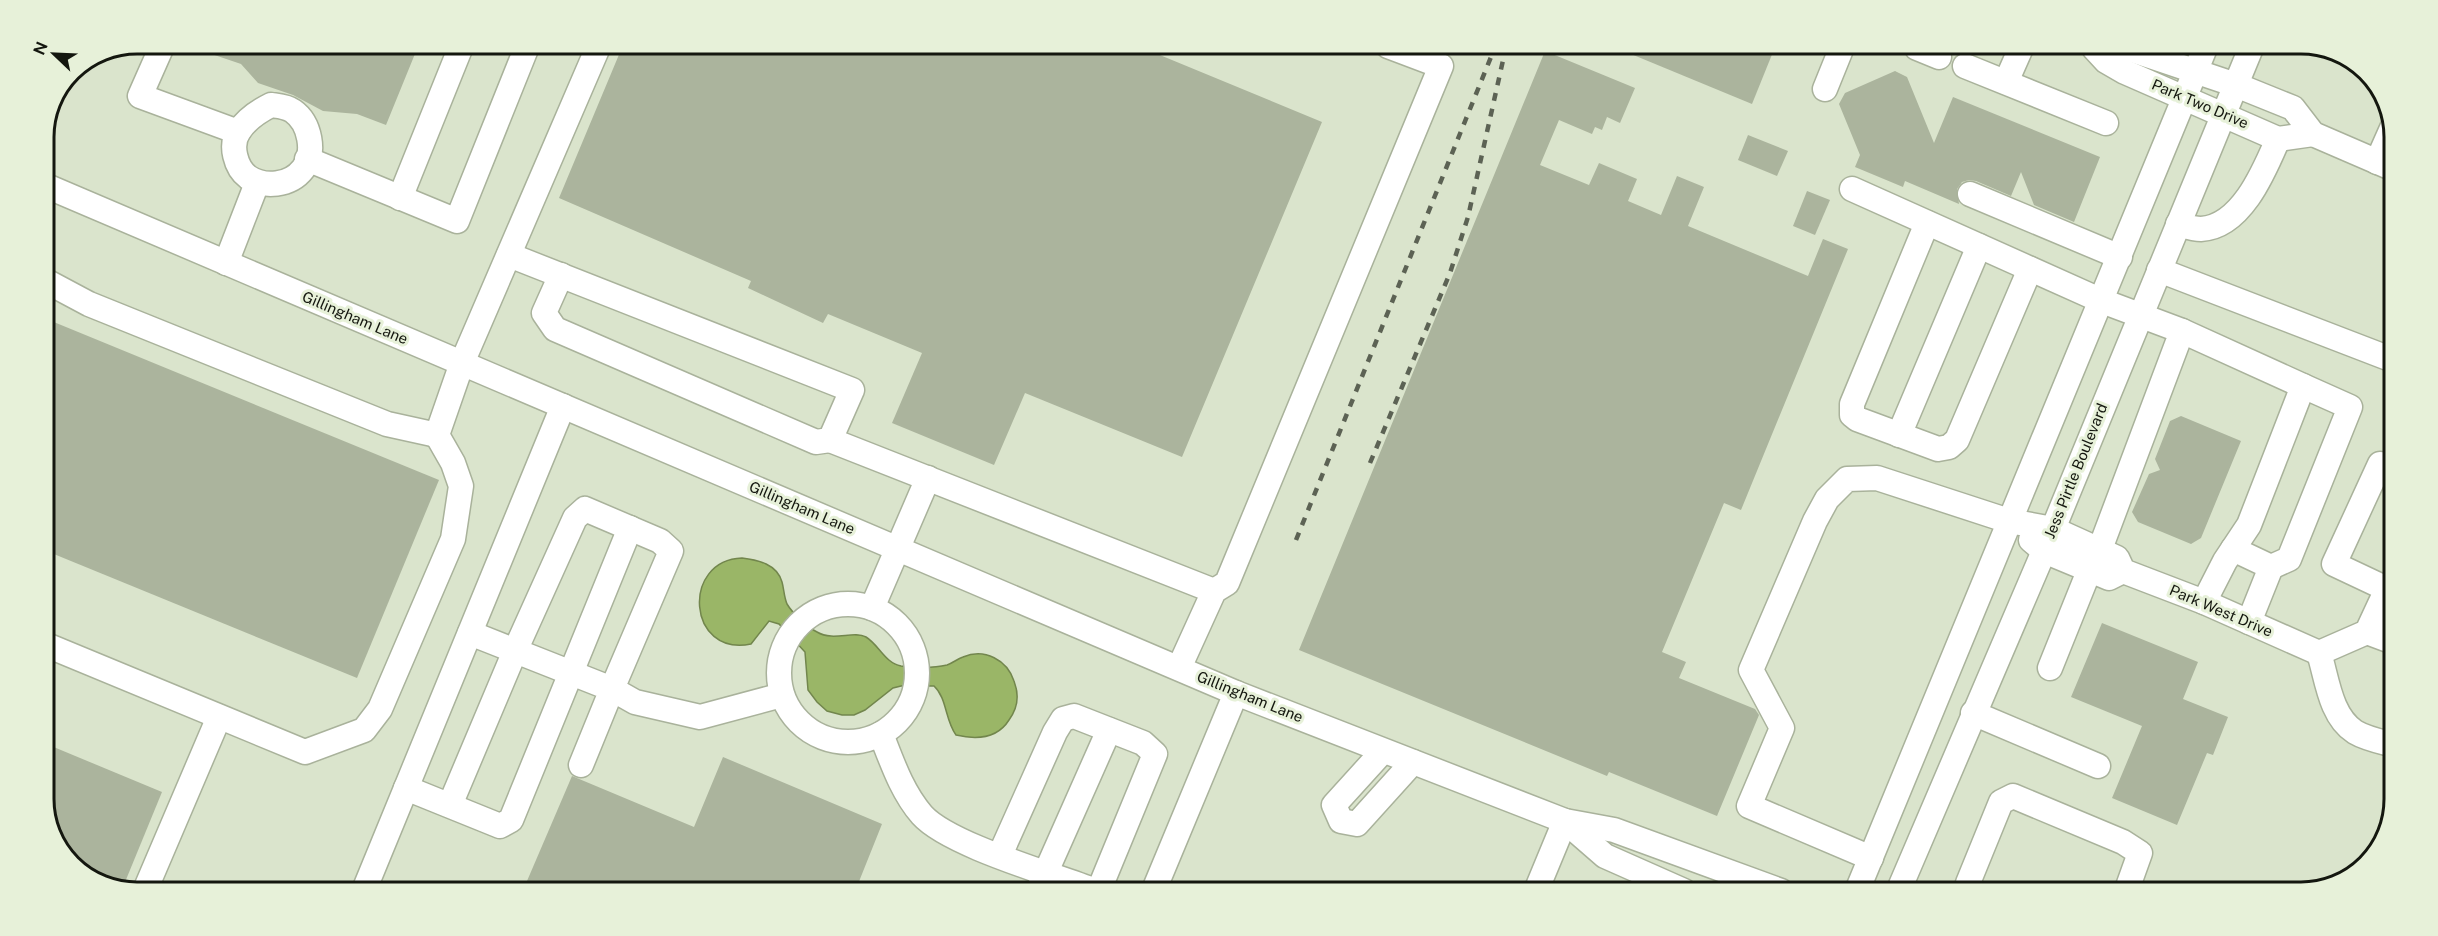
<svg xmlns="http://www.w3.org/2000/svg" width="2438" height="936" font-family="'Public Sans',sans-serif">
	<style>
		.water { fill: #9ab667; stroke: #72864d; stroke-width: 1.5 }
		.building { fill: #abb49d }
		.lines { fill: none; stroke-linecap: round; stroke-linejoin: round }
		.minor-casing { stroke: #a9b29b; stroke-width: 27 }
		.minor { stroke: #fff; stroke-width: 24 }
		.rail { stroke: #5c6254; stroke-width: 4.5; stroke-dasharray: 8 8; stroke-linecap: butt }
		.labels { text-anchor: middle; stroke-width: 6; stroke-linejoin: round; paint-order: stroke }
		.street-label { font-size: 15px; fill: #14170f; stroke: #e7f1d9 }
		.rim { fill: none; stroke: #14170f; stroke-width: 3 }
	</style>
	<rect width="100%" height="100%" fill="#dae4cc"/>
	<path class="water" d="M742 558C758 560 777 564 782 582 784 589 784 597 787 604 793 614 807 627 817 632 834 642 853 630 866 637 879 645 885 663 901 666 914 668 933 668 947 665 953 663 957 659 963 657 985 648 1007 660 1014 681 1019 694 1018 708 1009 720 997 739 977 740 956 735 945 720 947 698 934 686H901L893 688 865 710 854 715H842L827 711 817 702 808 690 805 652 779 624 769 621 751 644C687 657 681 560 742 558Z"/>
	<g class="building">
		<path d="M189 44H419L386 125 357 114 323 111 293 95 258 83 241 64 188 46Z"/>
		<path d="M623 45 1138 46 1322 122 1182 457 1025 393 994 465 892 423 922 353 828 314 823 323 748 288 751 281 559 198Z"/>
		<path d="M1614 47H1775L1752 104Z"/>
		<path d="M1545 51 1635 88 1620 123 1607 117 1602 130 1595 127 1592 134 1559 120 1540 165 1589 185 1599 163 1637 179 1628 201 1661 215 1677 176 1704 187 1688 226 1808 276 1823 239 1848 249 1741 510 1724 503 1662 652 1686 662 1679 678 1755 709 1759 715 1717 816 1609 772 1607 776 1299 650Z"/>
		<path d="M1895 71 1907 77 1934 143 1953 97 2100 157 2074 222 2034 205 2021 172 2011 196 1976 181 1969 180 1962 182 1957 189 1959 204 1905 181 1903 187 1855 167 1860 155 1839 104 1845 93Z"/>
		<path d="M1748 135 1788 151 1777 176 1738 160Z"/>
		<path d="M1807 191 1830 200 1815 235 1793 226Z"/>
		<path d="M44 318 439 480 357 678 44 550Z"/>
		<path d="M2181 416 2241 441 2201 538 2191 544 2138 522 2132 512 2149 474 2160 470 2155 459 2170 421Z"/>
		<path d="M2102 623 2198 662 2183 699 2228 717 2213 755 2207 753 2177 825 2112 798 2142 726 2071 697Z"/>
		<path d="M44 743 162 792 123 887H106L63 856 44 806Z"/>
		<path d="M723 757 882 824 856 889 524 888 572 776 694 827Z"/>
	</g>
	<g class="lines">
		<defs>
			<g id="minor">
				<path d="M163 44 140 96 238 132"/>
				<path d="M1917 48 1939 57"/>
				<path d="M2094 48 2106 61 2125 72 2278 139 2313 134"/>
				<path d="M2126 48 2236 85 2293 108 2313 134 2394 169"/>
				<path d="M1965 66 2106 123"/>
				<path d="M2006 82 2021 48"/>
				<path d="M1825 89 1842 47"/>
				<path d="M271 105C278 106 286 106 293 111 310 123 316 153 303 169 290 186 264 188 248 177 236 168 229 145 239 131 246 120 259 111 271 105Z"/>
				<path d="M307 159 457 221 528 44"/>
				<path d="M2377 162 2393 126"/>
				<path d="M44 185 1236 693 1565 821 1614 830 1781 891"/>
				<path d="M1852 189 2102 301 2182 331 2100 549"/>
				<path d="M1970 194 2120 257"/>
				<path d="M400 198 462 44"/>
				<path d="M1927 223 1852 404V415L1857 419 1938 449 1949 447 1957 440 2030 269"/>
				<path d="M2178 224C2185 226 2194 229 2201 229 2242 227 2265 169 2278 139"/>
				<path d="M509 255 852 390 830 440 1214 591"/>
				<path d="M226 263 257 183"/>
				<path d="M2159 270 2393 360"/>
				<path d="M561 275 544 313 555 329 816 442 830 440"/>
				<path d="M44 280 89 304 387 424 437 435"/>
				<path d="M2182 331 2303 386 2249 525 2225 561 2204 602"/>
				<path d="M1899 435 1979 246"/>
				<path d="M2380 464 2334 564 2387 589"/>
				<path d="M2031 540 2044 551 2109 578 2123 571"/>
				<path d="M2233 549 2271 567 2249 622"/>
				<path d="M2271 567 2289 559 2350 407 2303 386"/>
				<circle cx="848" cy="673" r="69"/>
				<path d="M872 608 928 478"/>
				<path d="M2367 632 2391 641"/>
				<path d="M470 633 612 689 581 765"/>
				<path d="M44 644 305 752 364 730 380 709 453 539 461 486 453 463 437 435 462 363 599 45"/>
				<path d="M2319 653C2327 678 2330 716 2355 732 2365 738 2378 741 2390 744"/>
				<path d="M2319 653 2367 632 2387 589 2391 591"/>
				<path d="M1179 668 1214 591 1227 583 1441 66 1388 46"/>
				<path d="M2050 668 2089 571"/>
				<path d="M1973 713 2098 766"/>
				<path d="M881 734C892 762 902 792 922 815 949 845 1052 874 1093 890"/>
				<path d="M1383 751 1334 805 1341 821 1357 824 1413 762"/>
				<path d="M406 788 500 826 511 820 630 528"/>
				<path d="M450 805 515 651 575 518 585 509 660 541 671 551 612 689 635 702 700 717 782 695"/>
				<path d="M1567 823 1605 856 1684 891"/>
				<path d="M1000 855 1055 732 1063 719 1074 716 1143 743 1155 754 1099 890"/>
				<path d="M1871 858 1749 806 1782 728 1751 670 1815 521 1827 499 1847 479 1877 478 2009 521 2053 529 2117 558 2123 571 2204 602 2319 653"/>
				<path d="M146 888 219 717"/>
				<path d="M365 888 563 406"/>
				<path d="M1038 890 1109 730"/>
				<path d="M1154 890 1236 693"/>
				<path d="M1536 891 1565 821"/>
				<path d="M1857 891 2205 48"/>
				<path d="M1898 892 2044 551 2251 48"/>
				<path d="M1972 892 1968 883 2001 802 2013 796 2123 842 2140 853 2126 892"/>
			</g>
		</defs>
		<use href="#minor" class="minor-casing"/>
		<use href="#minor" class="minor"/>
		<g class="rail">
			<path d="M1370 463 1450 273 1468 217 1506 47"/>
			<path d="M1296 540 1495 47"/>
		</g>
	</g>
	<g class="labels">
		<g class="street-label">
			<text transform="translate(2200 104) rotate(23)" y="5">Park Two Drive</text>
			<text transform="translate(355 318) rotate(23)" y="5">Gillingham Lane</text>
			<text transform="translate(2076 471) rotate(-68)" y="5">Jess Pirtle Boulevard</text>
			<text transform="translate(802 508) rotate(23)" y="5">Gillingham Lane</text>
			<text transform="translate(2221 611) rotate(23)" y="5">Park West Drive</text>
			<text transform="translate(1250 697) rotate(22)" y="5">Gillingham Lane</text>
		</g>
	</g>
	<path d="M0 0H2438V936H0ZM137 54H2301A83 83 0 0 1 2384 137V799A83 83 0 0 1 2301 882H137A83 83 0 0 1 54 799V137A83 83 0 0 1 137 54Z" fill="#e7f1d9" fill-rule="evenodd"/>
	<path class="rim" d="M137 54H2301A83 83 0 0 1 2384 137V799A83 83 0 0 1 2301 882H137A83 83 0 0 1 54 799V137A83 83 0 0 1 137 54Z"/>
	<g transform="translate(54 54) rotate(293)" stroke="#e7f1d9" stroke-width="4.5" paint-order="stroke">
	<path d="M0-4.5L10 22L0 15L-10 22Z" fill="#14170f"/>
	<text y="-9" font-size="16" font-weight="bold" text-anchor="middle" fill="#14170f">N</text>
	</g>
</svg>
